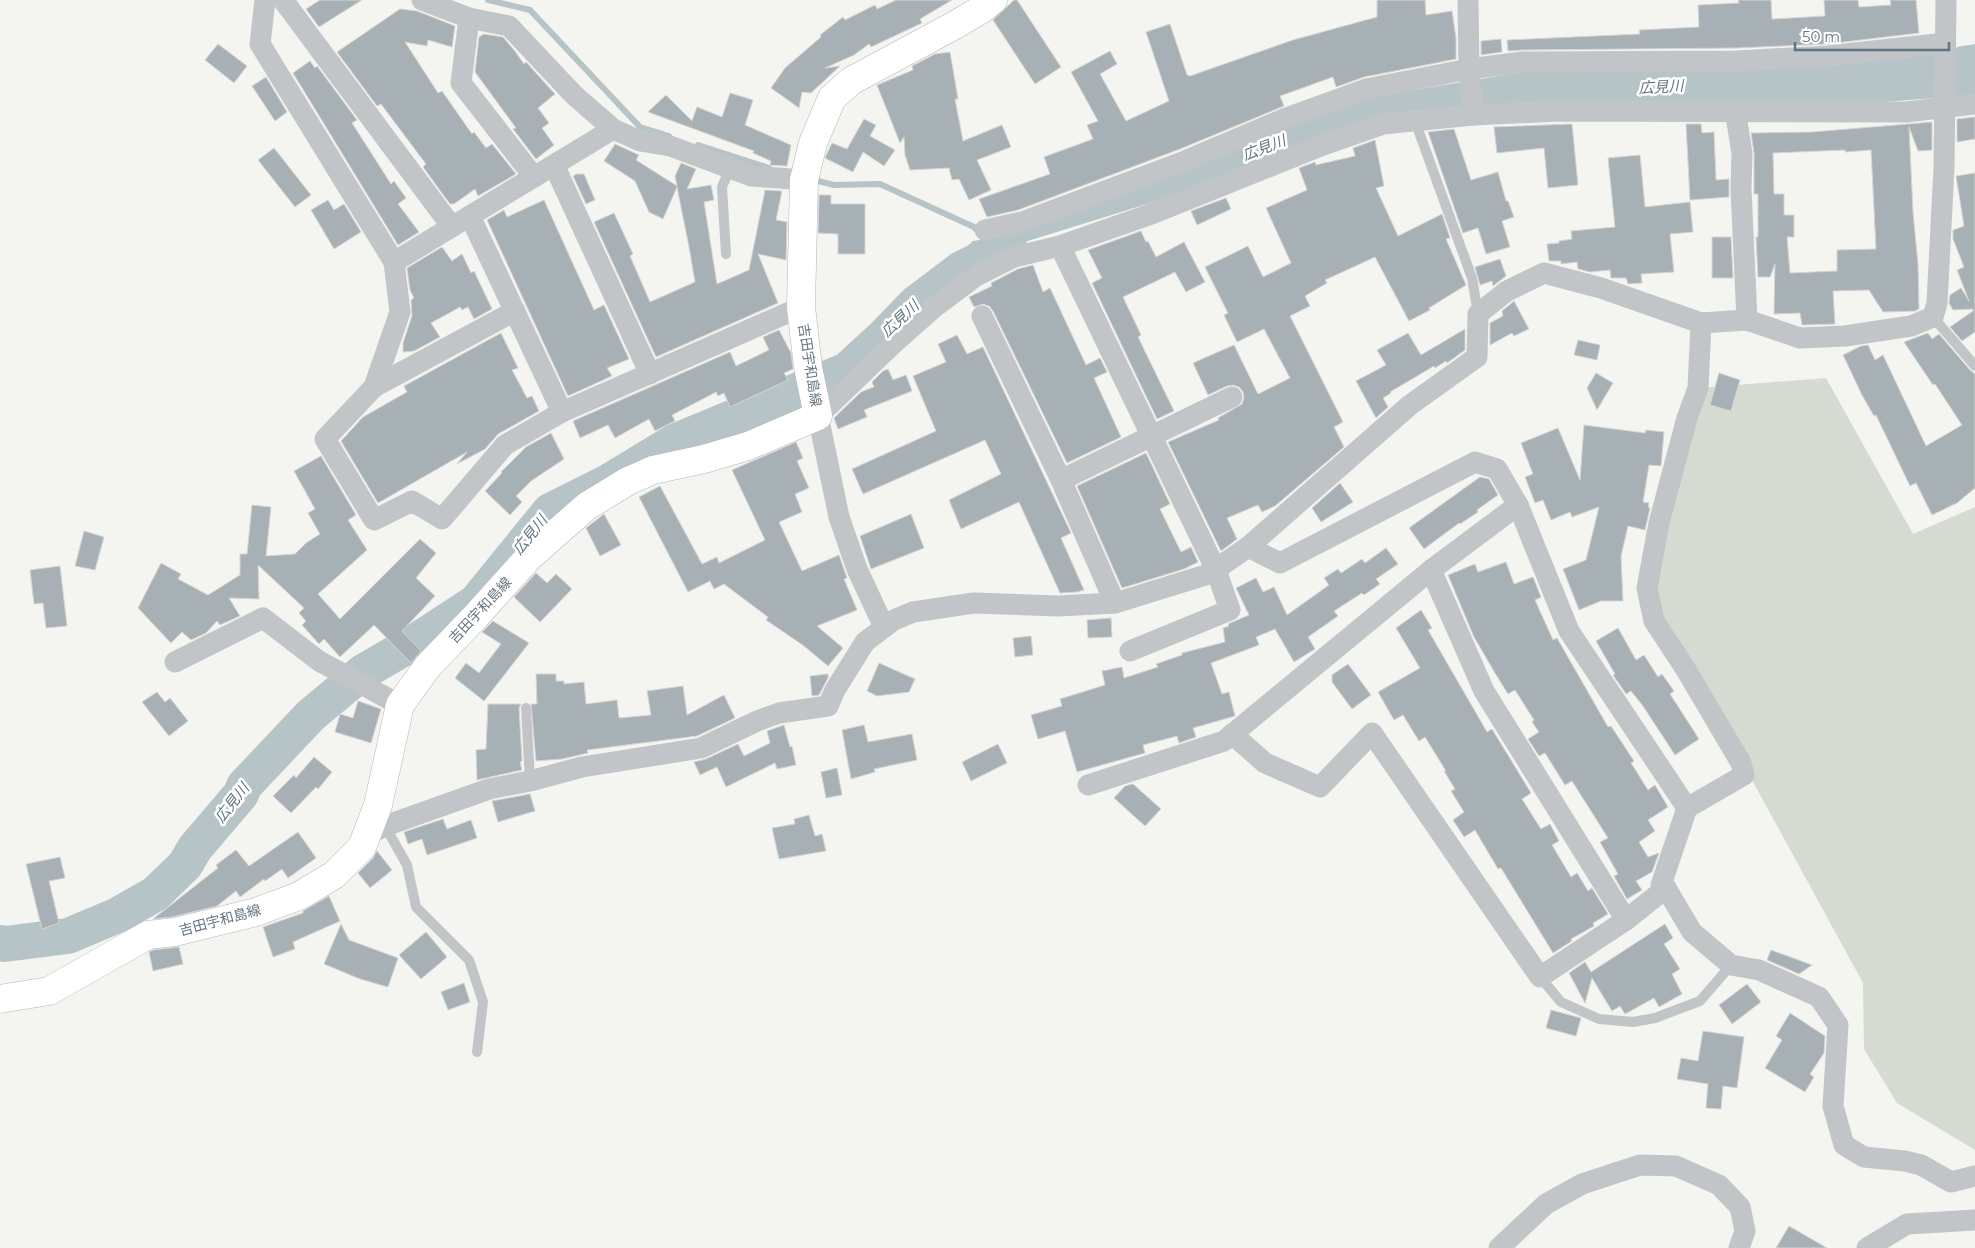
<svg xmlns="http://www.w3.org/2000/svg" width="1975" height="1248" font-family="Montserrat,'Noto Sans JP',sans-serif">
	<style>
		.green { fill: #d5dbd1 }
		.water { fill: #b6c4c7 }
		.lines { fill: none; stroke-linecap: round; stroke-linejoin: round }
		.stream { stroke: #b6c4c7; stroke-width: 6 }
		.river { stroke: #b6c4c7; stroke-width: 36 }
		.building { fill: #a7b0b5; stroke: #d5d5d3; fill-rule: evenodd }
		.secondary-casing { stroke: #b1b7bb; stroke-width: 29 }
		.service { stroke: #c1c5c8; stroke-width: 10 }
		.minor { stroke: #c1c5c8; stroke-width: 21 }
		.secondary { stroke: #fff; stroke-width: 28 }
		.labels { text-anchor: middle; stroke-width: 5; stroke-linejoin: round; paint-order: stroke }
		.street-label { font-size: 14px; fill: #637581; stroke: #fff }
		.water-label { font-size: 15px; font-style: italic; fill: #5f777f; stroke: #fff }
	</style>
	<rect width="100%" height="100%" fill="#f4f4f0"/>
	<path class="green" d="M1826 378 1913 534 1975 507V1150L1897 1103 1864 1049 1863 983 1647 588 1698 388Z"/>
	<path class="water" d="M1975 44V95L1883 102 1412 113 1147 204 1018 244 970 273 956 257 973 241 1002 237 1360 99 1528 71 1954 51 1957 47Z"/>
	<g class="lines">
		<g class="stream">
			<path d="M488 0 530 10 640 127 669 136"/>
			<path d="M698 145 769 168"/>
			<path d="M810 179 834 185 880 184 974 227 980 234"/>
		</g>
		<path class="river" d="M0 943 5 944 68 936 118 915 155 894 185 865 195 848 241 794 244 786 311 715 363 672 418 640 476 602 550 511 610 481 676 441 847 370 883 337 916 303 961 269 1009 245"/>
	</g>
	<g class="building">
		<path d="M320 0H362L319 27 306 9Z"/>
		<path d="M896 0H952L920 19 922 23 871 47 869 44 854 55 825 68 840 66 811 93 802 92 799 108 771 88 785 68 821 37 820 35 843 17 845 20 875 5 877 9Z"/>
		<path d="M1014 0H1017L1061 67 1035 84 993 20Z"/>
		<path d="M1377 0H1425L1426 15 1452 11 1456 38V59L1364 77 1336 87 1333 77 1280 96 1284 106 1180 149 1018 210 987 217 979 199 1050 174 1044 157 1093 139 1087 125 1098 121 1071 72 1110 51 1117 64 1100 74 1126 121 1169 101 1146 32 1170 24 1187 75 1190 76 1293 40 1377 17Z"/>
		<path d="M1738 0H1771L1772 19 1825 16 1824 0H1858L1859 7 1891 5 1890 0H1916L1919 33 1827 44 1737 48 1522 50 1508 51 1507 40 1640 34 1639 30 1699 27 1698 5 1739 3Z"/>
		<path d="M400 9 417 11 455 26 452 47 428 40 427 46 405 42 438 93 442 91 472 134 474 132 486 148 492 144 516 174 478 196 475 189 454 204H450L423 167 426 164 381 104 377 106 337 52Z"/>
		<path d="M484 34 503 37 514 50 524 64 526 62 555 94 538 108 549 123 542 128 554 145 536 159 513 129 516 128 475 72 479 37Z"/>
		<path d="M1501 39 1502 52 1481 55V41Z"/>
		<path d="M218 44 247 66 234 83 205 60Z"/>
		<path d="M950 52 958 99H955L963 141 1002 125 1011 147 977 160 991 190 969 200 959 179 952 180 949 168 910 170 905 155 904 137 900 143 877 85 913 70 912 66 935 54Z"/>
		<path d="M310 61 315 68 317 66 357 120 352 123 391 184 394 181 406 198 398 204 419 232 398 245 293 73Z"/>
		<path d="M266 77 287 112 275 121 252 86Z"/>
		<path d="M730 93 753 100 745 125 791 145 787 166 770 165 771 161 753 153 754 151 648 112 666 95 692 121 697 107 722 117Z"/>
		<path d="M1975 117V139L1957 142V119Z"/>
		<path d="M864 119 876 125 870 136 895 150 884 166 863 152 853 172 825 158 832 143 847 149Z"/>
		<path d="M1932 122V150L1918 151 1909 127 1913 212 1918 264 1919 309 1915 311 1883 312 1869 290 1833 291 1835 324 1802 325 1800 313 1774 314 1775 264 1770 277H1758L1756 237H1758V194H1754V153L1751 133 1812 132ZM1845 150V152L1871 150 1876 249 1837 250V271L1790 273 1787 237H1794V215H1784V194H1774L1773 153Z"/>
		<path d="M1572 124 1578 185 1548 188 1544 148 1497 153 1494 127Z"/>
		<path d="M1686 124H1701L1702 133 1714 132 1716 180 1729 179V197L1690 200Z"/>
		<path d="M1454 129 1471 180 1498 172 1506 201H1508L1514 217 1502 221 1510 247 1486 254 1478 228 1463 233 1428 132Z"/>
		<path d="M1375 140 1384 186 1376 188 1398 236 1442 214 1450 238 1446 239 1466 285 1429 308 1430 310 1409 321 1375 257 1325 280 1327 283 1305 296 1310 306 1290 316 1343 422 1334 427 1344 447 1275 506 1262 512 1258 505 1227 518 1237 539 1221 551 1168 442 1219 420 1218 418 1242 404 1244 397 1243 392 1239 387 1233 385 1227 386 1208 395 1193 363 1234 345 1258 394 1290 378 1264 329 1237 342 1224 315 1228 313 1205 267 1248 246 1263 277 1291 263 1266 208 1307 190 1299 168 1315 162 1316 165 1355 156 1353 148Z"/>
		<path d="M615 144 639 155 636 160 677 186 675 176 681 163 696 169 687 189 711 185 714 200 704 202 717 284 749 270 765 190 782 191 776 220 787 222 786 260 758 254 778 303 656 357 594 222 614 213 633 254 630 256 650 302 695 282 689 247 677 187 663 219 649 212 635 181 604 161Z"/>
		<path d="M274 148 311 195 295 207 258 160Z"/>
		<path d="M1640 155 1645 207 1690 202 1693 232 1670 234 1674 272 1641 274 1642 283 1628 284 1626 278H1611L1610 270 1590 272 1578 269 1577 262 1561 264V261H1549L1547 244 1559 243V241L1572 239 1571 231 1615 227 1608 158Z"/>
		<path d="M1975 173V332L1962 341 1950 327 1973 311V309L1953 310 1949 303 1950 295 1961 288 1969 301 1957 270 1964 267 1953 239V230L1964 226 1956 176Z"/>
		<path d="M577 174H584L595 200 586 204 573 176Z"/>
		<path d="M819 195H831V204H865V254H838V234L818 233Z"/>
		<path d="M1226 198 1231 209 1197 225 1191 211Z"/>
		<path d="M328 200 334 210 344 204 361 232 334 249 311 210Z"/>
		<path d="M544 200 594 310 604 305 629 359 607 368 612 376 568 396 487 220 504 210 507 217Z"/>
		<path d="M1141 231 1146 242 1148 241 1156 257 1184 242 1205 282 1186 292 1175 272 1123 297 1141 335 1138 337 1174 411 1157 419 1092 283 1102 278 1088 250Z"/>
		<path d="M1712 237H1731L1733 278H1712Z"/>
		<path d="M442 247 452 261 462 254 471 273 474 271 492 309 474 319 468 307 462 310 460 307 431 323 440 337 414 351 403 352V343L412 316 411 300 414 298 410 290 407 268Z"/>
		<path d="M1500 259 1506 276 1493 286 1492 281 1480 285 1475 267Z"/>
		<path d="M1033 265 1043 292 1050 288 1086 365 1100 358 1107 372 1094 378 1121 437 1067 463 993 311 989 306 983 304 974 307 969 297 992 286 991 283 1018 269Z"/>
		<path d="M1514 301 1529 329 1514 336 1512 333 1490 345V323L1503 316 1502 311Z"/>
		<path d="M1465 329V350L1447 363 1446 361 1435 368 1434 366 1390 392 1391 393 1383 398 1388 407 1376 418 1356 381 1386 365 1377 350 1408 333 1421 355Z"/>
		<path d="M779 330 791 353 793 369 784 373 788 380 730 407 724 393 718 396 716 392 672 415 675 421 655 431 649 419 615 438 608 425 580 438 573 421 730 352 736 366 769 350 763 337Z"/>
		<path d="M501 333 518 368 512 370 527 398 532 396 539 411 498 434 485 449 457 464 467 452 378 503 341 441 363 417 407 392 404 386Z"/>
		<path d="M1928 333 1932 339 1939 334 1970 370 1975 374V488L1957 503 1932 515 1916 483 1910 486 1876 415 1874 416 1862 395 1843 355 1861 346 1868 345 1875 360 1883 355 1926 446 1962 425 1935 384 1933 385 1904 342Z"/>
		<path d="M957 335 967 354 983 347 1071 533 1061 538 1084 590 1077 592 1060 593 1019 502 961 529 949 500 1001 474 985 440 863 494 852 469 936 431 913 376 946 362 938 344Z"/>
		<path d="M1578 340 1600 345 1597 360 1574 355Z"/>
		<path d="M888 369 893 380 906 375 912 391 864 410 867 417 838 429 834 418 861 392 874 387 872 382 883 371Z"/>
		<path d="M1596 373 1613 383 1597 410 1587 388Z"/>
		<path d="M1719 373 1740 380 1731 411 1710 405Z"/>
		<path d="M1584 425 1645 433 1646 430 1664 432 1661 466 1649 465 1643 502 1649 503 1648 507 1650 508 1645 530 1628 526 1621 556 1623 601H1601L1579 610 1563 569 1586 560 1599 507 1572 517 1570 512 1551 520 1543 500 1535 503 1525 477 1533 474 1521 443 1558 428 1580 480Z"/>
		<path d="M551 433 564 459 531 481 516 496 522 502 510 515 485 491 502 473 501 472 526 447Z"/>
		<path d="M796 442 803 458 797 461 809 488 795 494 802 512 779 522 802 571 839 555 847 578 844 579 857 610 817 626 843 648 828 666 804 646 766 620 768 617 724 584 714 589 710 581 688 592 639 497 660 486 702 564 717 557 719 563 765 540 732 470Z"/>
		<path d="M1146 453 1170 504 1160 509 1181 552 1191 547 1198 562 1184 569 1122 588 1077 486Z"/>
		<path d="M321 456 356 515 348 520 367 550 318 594 340 619 420 539 436 553 416 578 435 596 402 631 421 651 411 663 374 625 340 657 324 639 319 644 302 625 306 621 299 613 304 608 258 565 259 599 229 598 240 616 220 625 217 621 206 633 191 640 182 632 171 643 138 608 161 563 181 574 178 579 208 595 240 575V554H247L252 505 271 507 266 556 295 554 306 543 320 534 308 513 315 509 294 471Z"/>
		<path d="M1480 477 1489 479 1498 495 1477 510 1478 512 1460 524 1459 523 1424 549 1409 528Z"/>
		<path d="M1340 483 1353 502 1321 522 1312 508Z"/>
		<path d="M604 514 621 545 600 556 586 528Z"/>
		<path d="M911 514 924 548 871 569 860 536Z"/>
		<path d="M84 531 104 537 95 570 75 566Z"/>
		<path d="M1386 548 1398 564 1376 579 1380 584 1364 595 1362 593 1334 611 1338 616 1308 637 1315 649 1294 662 1275 629 1256 637 1259 645 1211 663 1222 694 1229 692 1235 716 1193 728 1196 737 1179 743 1177 736 1143 745 1145 753 1077 772 1065 731 1038 739 1031 715 1062 706 1060 699 1105 685 1102 671 1122 667 1124 678 1158 667 1156 664 1182 655V653L1225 642 1223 628 1229 626 1228 624 1249 615 1236 588 1256 578 1263 592 1274 587 1287 615 1329 585 1324 578 1338 569 1341 573 1362 559 1365 563Z"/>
		<path d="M1506 562 1514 584 1533 577 1541 597 1535 600 1553 640 1557 638 1608 727 1611 726 1634 761 1631 763 1648 790 1655 785 1668 807 1648 820 1655 831 1639 842 1648 857 1659 853 1652 872 1636 881 1642 890 1627 899 1614 876 1618 874 1600 842 1608 838 1572 781 1565 785 1545 753 1539 756 1528 739 1539 732 1532 722 1534 720 1515 690 1508 694 1495 673 1474 637 1448 575 1475 564 1478 572Z"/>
		<path d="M60 566 67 626 46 628 43 603 34 604 30 570Z"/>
		<path d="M536 573 547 583 556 574 572 589 540 622 514 597Z"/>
		<path d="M1421 610 1432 628 1428 630 1487 732 1492 729 1531 793 1522 799 1541 829 1550 824 1559 841 1552 845 1571 877 1577 873 1588 891 1592 888 1608 914 1593 923 1594 926 1571 939 1572 941 1553 953 1501 868 1498 869 1475 830 1464 837 1453 820 1464 812 1451 791 1455 789 1444 771H1446L1425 737 1419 741 1403 715 1394 720 1378 692 1420 668 1396 628Z"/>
		<path d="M1111 618 1112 637 1088 638 1087 620Z"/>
		<path d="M493 621 529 643 484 701 455 678 466 663 479 673 501 644 482 632Z"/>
		<path d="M1618 628 1636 660 1644 655 1658 677 1662 674 1674 691 1670 694 1699 739 1675 755 1643 706 1631 691 1626 694 1613 675 1615 674 1596 641Z"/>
		<path d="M1031 636 1033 655 1015 657 1013 638Z"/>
		<path d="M879 663 915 679 909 692 877 696 867 691Z"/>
		<path d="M1348 664 1371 695 1352 709 1332 682V675Z"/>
		<path d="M536 674H556V681H564V684L584 682 586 704 617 700 619 718 651 715 647 691 683 686 687 715 724 695 735 718 697 736 587 750 588 753 562 759 536 761 531 704H537Z"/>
		<path d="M828 674V678L819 695 812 696 810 676Z"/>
		<path d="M157 692 165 702 170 698 188 721 169 736 142 702Z"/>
		<path d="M358 701 381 709 371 743 335 732 340 714 353 718Z"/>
		<path d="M488 704H521L519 708 522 761 520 762 522 770 477 780 476 750 486 749Z"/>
		<path d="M784 725 790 747 792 746 796 765 777 769 775 763 726 787 717 767 700 775 694 762 706 759 738 744 744 756 770 743 767 731Z"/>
		<path d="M864 725 868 742 912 734 917 760 874 769 875 772 851 779 842 730Z"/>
		<path d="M998 744 1007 763 971 781 962 762Z"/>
		<path d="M314 757 332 772 318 789 316 787 291 813 273 796 294 775 296 778Z"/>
		<path d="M837 768 842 795 826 798 821 772Z"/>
		<path d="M1133 784 1161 809 1145 826 1114 798 1125 786Z"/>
		<path d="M530 794 535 811 498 822 492 801Z"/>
		<path d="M809 815 815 836 822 834 826 851 779 859 772 828 795 824 794 819Z"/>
		<path d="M443 819 447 829 471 820 477 838 427 855 422 839 408 844 404 832Z"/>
		<path d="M298 832 316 858 288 878 282 869 265 881 264 879 240 897 236 891 217 906 172 917 153 919 218 868 216 865 236 850 249 866Z"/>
		<path d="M377 851 392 870 370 888 358 873 373 858Z"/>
		<path d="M60 857 65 878 49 881 59 923 42 929 26 864Z"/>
		<path d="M329 896 340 921 293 942 295 949 273 957 263 927 303 913V911Z"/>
		<path d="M341 924 349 940 398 958 388 987 360 979 324 964Z"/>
		<path d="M1665 924 1673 938 1664 944 1680 969 1672 974 1682 994 1659 1007 1654 998 1625 1014 1620 1006 1612 1011 1592 978 1585 1003 1569 973 1585 962 1591 972Z"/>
		<path d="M426 932 447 957 421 979 399 955Z"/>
		<path d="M179 947 183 964 153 971 149 952 153 950Z"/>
		<path d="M1771 950 1812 965 1799 974 1767 960Z"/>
		<path d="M464 983 470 1002 448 1010 441 992Z"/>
		<path d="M1747 984 1761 1002 1732 1024 1719 1005Z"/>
		<path d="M1551 1010 1581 1018 1576 1036 1546 1028Z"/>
		<path d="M1790 1013 1825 1036 1824 1053 1810 1074 1814 1077 1805 1092 1765 1068 1782 1040 1776 1036Z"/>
		<path d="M1703 1031 1744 1037 1737 1088 1723 1086 1721 1109 1706 1108 1708 1084 1677 1079 1681 1058 1698 1061Z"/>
		<path d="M1789 1226 1827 1248H1776Z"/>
	</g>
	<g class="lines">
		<defs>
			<path id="secondary" d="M0 999 49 991 148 935 175 932 256 912 299 896 334 875 362 847 378 805 400 705 428 666 476 616 529 557 587 506 628 481 653 470 704 459 748 446 818 416 808 367 801 307 804 180 813 143 832 98 851 81 955 25 982 9 993 0"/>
		</defs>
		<use href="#secondary" class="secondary-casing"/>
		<g class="service">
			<path d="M1415 121 1472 278 1478 314"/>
			<path d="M726 254 722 187 730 168"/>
			<path d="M1933 317 1975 366"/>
			<path d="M526 708 530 781"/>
			<path d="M385 826 407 865 416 907 469 960 483 1002 477 1052"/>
			<path d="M1540 977 1561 1002 1599 1019 1633 1022 1655 1018 1700 1001 1731 965"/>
		</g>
		<g class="minor">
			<path d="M265 0 260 44 394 262 400 312 374 387 325 439 374 520 412 501 442 519 505 445 562 412 801 307"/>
			<path d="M283 0 452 227"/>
			<path d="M422 0 469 18 509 26 574 95 613 129 640 141 670 146 751 176 804 180"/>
			<path d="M1468 0 1469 69 1473 115"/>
			<path d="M469 18 461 83 534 177"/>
			<path d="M1735 110 1742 153 1741 189 1747 320"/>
			<path d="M554 165 650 374"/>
			<path d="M470 216 562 412"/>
			<path d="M985 230 1022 222 1185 161 1286 118 1366 89 1469 69 1522 62 1737 61 1828 56 1945 43"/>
			<path d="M1060 246 1216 570 1230 610 1130 651"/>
			<path d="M394 262 613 129"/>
			<path d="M982 316 1061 480 1115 603"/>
			<path d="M1701 323 1698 388 1687 418 1659 523 1647 588 1654 621 1685 668 1741 763 1744 775 1687 808 1661 885 1666 888 1692 932 1731 965 1759 970 1819 997 1838 1025 1833 1106 1844 1145 1864 1157 1905 1161 1921 1165 1951 1182 1975 1176"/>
			<path d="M374 387 515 311"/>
			<path d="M1061 480 1232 397"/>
			<path d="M1248 547 1280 563 1475 462 1497 469 1518 505 1569 631 1687 808"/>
			<path d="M1431 570 1484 691 1626 920"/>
			<path d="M884 627 857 569 839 517 818 416 893 344 936 306 976 276 1014 257 1060 246 1154 213 1323 145 1383 124 1473 115 1559 111 1906 112 1975 104"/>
			<path d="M175 662 263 618 319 661 400 705"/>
			<path d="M1232 734 1265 763 1320 787 1372 733 1540 977 1626 920 1666 888"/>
			<path d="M1088 785 1224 741 1431 570 1518 505"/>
			<path d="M367 835 385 826 489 789 530 781 582 767 701 748 757 721 779 713 828 706 835 690 865 642 894 620 913 612 974 603 1058 606 1115 603 1209 574 1248 547 1410 405 1477 357 1478 314 1507 291 1544 273 1601 288 1701 323 1747 320 1800 338 1845 336 1911 326 1933 317 1937 303 1944 168 1946 0"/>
			<path d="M1499 1248 1546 1204 1582 1184 1640 1165 1676 1166 1719 1185 1740 1207 1745 1231 1739 1248"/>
			<path d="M1867 1248 1907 1224 1975 1220"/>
		</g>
		<use href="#secondary" class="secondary"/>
	</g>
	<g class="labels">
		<g class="street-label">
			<text transform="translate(810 365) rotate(81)" y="5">吉田宇和島線</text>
			<text transform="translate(480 610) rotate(-47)" y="5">吉田宇和島線</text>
			<text transform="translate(220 920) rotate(-15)" y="5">吉田宇和島線</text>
		</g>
		<g class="water-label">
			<text transform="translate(1661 87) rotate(-3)" y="5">広見川</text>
			<text transform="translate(1264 148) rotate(-21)" y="5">広見川</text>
			<text transform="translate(900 319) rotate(-43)" y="5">広見川</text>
			<text transform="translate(530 535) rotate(-51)" y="5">広見川</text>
			<text transform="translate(232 803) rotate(-52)" y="5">広見川</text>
		</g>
	</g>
	<path d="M1795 42v8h154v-8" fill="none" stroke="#637581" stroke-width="2.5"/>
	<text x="1802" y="42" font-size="15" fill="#637581" stroke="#ffffff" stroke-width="4" paint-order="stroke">50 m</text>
</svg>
